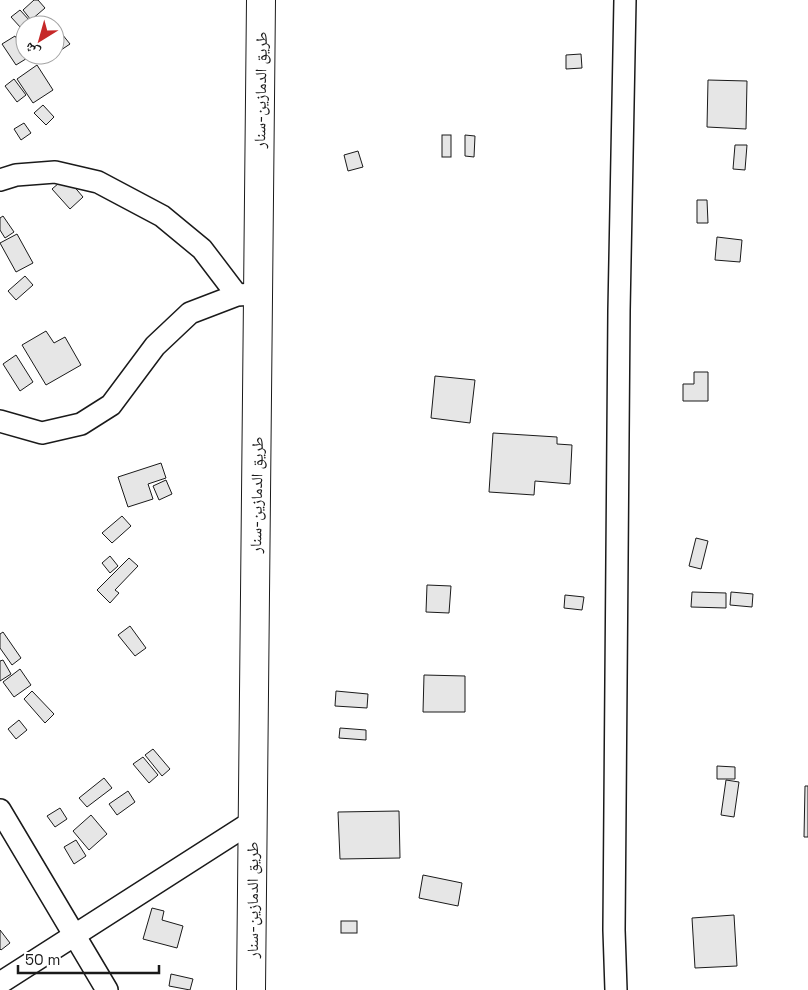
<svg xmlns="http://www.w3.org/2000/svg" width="808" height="990" font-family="'Space Grotesk','Noto Naskh Arabic',sans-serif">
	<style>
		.building { fill: #e6e6e6; stroke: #1a1a1a }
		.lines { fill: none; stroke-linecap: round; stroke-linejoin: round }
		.minor-casing { stroke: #1a1a1a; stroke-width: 24 }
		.highway-casing { stroke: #1a1a1a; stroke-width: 30 }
		.minor { stroke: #fff; stroke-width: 21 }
		.highway { stroke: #fff; stroke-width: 28 }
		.labels { text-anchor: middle; stroke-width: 4; stroke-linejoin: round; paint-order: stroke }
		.street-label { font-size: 16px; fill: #1a1a1a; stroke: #fff }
	</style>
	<rect width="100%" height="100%" fill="#fff"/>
	<g class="building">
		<path d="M34 0H38L45 8 31 20 23 10Z"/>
		<path d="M20 10 30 21 21 28 11 17Z"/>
		<path d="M62 34 70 44 55 54V40Z"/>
		<path d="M15 36 25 51V55L29 57 16 65 2 44Z"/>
		<path d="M581 54 582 68 566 69V55Z"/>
		<path d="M39 55H54L44 62Z"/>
		<path d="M37 65 53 90 33 103 17 79Z"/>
		<path d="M14 79 26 95 17 102 5 86Z"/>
		<path d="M708 80 747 81 746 129 707 127Z"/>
		<path d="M43 105 54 117 46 125 34 113Z"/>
		<path d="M24 123 31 133 21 140 14 129Z"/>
		<rect x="442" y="135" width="9" height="22"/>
		<path d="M465 135 475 136 474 157 465 156Z"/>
		<path d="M735 145H747L745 170 733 169Z"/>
		<path d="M358 151 363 167 348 171 344 155Z"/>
		<path d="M66 177 83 197 70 209 52 189Z"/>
		<path d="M697 200H707L708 223H697Z"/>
		<path d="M3 216 14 232 5 238 0 230V218Z"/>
		<path d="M17 234 33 263 16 272 0 243Z"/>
		<path d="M717 237 742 240 740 262 715 260Z"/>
		<path d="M25 276 33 285 16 300 8 291Z"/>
		<path d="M46 331 54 343 65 337 81 365 46 385 22 345Z"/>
		<path d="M16 355 33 382 20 391 3 364Z"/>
		<path d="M694 372H708V401H683V384H694Z"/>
		<path d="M435 376 475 380 470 423 431 418Z"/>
		<path d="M493 433 557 437V444L572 445 570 484 535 481 534 495 489 492Z"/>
		<path d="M161 463 166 478 148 484 153 499 128 507 118 477Z"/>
		<path d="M166 480 172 494 159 500 153 486Z"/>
		<path d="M122 516 131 526 112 543 102 533Z"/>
		<path d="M696 538 708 541 701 569 689 566Z"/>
		<path d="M110 556 118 566 110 573 102 563Z"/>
		<path d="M129 558 138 566 115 590 119 593 110 603 97 590Z"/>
		<path d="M427 585 451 586 449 613 426 612Z"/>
		<path d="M692 592 726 593V608L691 607Z"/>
		<path d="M731 592 753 594 752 607 730 605Z"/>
		<path d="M565 595 584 597 582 610 564 608Z"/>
		<path d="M130 626 146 648 135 656 118 635Z"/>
		<path d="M3 632 21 658 12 665 0 648V634Z"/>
		<path d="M3 660 11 674 0 681V661Z"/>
		<path d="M20 669 31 685 14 697 3 682Z"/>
		<path d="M424 675 465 676V712H423Z"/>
		<path d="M32 691 54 714 45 723 24 699Z"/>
		<path d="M336 691 368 694 367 708 335 706Z"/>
		<path d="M19 720 27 730 16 739 8 729Z"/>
		<path d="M340 728 366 730V740L339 738Z"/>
		<path d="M153 749 170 769 162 776 145 755Z"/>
		<path d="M143 757 158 775 149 783 133 764Z"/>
		<path d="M717 766 735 767V779H717Z"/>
		<path d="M104 778 112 788 87 807 79 798Z"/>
		<path d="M726 780 739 782 734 817 721 815Z"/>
		<path d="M805 786H808V837H804Z"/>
		<path d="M128 791 135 802 117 815 109 804Z"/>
		<path d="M60 808 67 819 55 827 47 816Z"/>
		<path d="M399 811 400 858 340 859 338 812Z"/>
		<path d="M91 815 107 834 89 850 73 831Z"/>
		<path d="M76 840 86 856 74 864 64 847Z"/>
		<path d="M423 875 462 883 458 906 419 898Z"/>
		<path d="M152 908 164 911 162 920 183 926 177 948 143 939Z"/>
		<path d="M734 915 737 966 695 968 692 918Z"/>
		<rect x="341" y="921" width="16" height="12"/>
		<path d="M0 930 10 943 1 950 0 949Z"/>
		<path d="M171 974 193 979 190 990 169 986Z"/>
	</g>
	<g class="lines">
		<defs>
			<g id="minor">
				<path d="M0 180 16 175 55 172 98 182 162 216 202 249 237 295"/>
				<path d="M0 421 42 433 81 424 111 405 155 346 190 313 237 295 258 294"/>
				<path d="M0 810 107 990"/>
				<path d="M0 983 253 821"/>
				<path d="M616 990 614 930 619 311 625 0"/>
			</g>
			<path id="highway" d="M251 990 261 0"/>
		</defs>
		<use href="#minor" class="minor-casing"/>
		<use href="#highway" class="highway-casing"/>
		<use href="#minor" class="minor"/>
		<use href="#highway" class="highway"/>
	</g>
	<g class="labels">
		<g class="street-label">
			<text transform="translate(260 90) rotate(-89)" y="6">طريق الدمازين-سنار</text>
			<text transform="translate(256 495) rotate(-89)" y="6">طريق الدمازين-سنار</text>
			<text transform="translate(252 900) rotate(-90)" y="6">طريق الدمازين-سنار</text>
		</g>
	</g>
	<g transform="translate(40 40) rotate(217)"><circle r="24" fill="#ffffff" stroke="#a3a3a3"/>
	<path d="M0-4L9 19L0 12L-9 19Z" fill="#c62828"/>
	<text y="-8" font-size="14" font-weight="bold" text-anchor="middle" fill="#1a1a1a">ش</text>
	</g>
	<path d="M18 965v8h141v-8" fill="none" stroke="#1a1a1a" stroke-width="2.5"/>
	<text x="25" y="965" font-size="15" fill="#1a1a1a" stroke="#ffffff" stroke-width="4" paint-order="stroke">50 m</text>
</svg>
